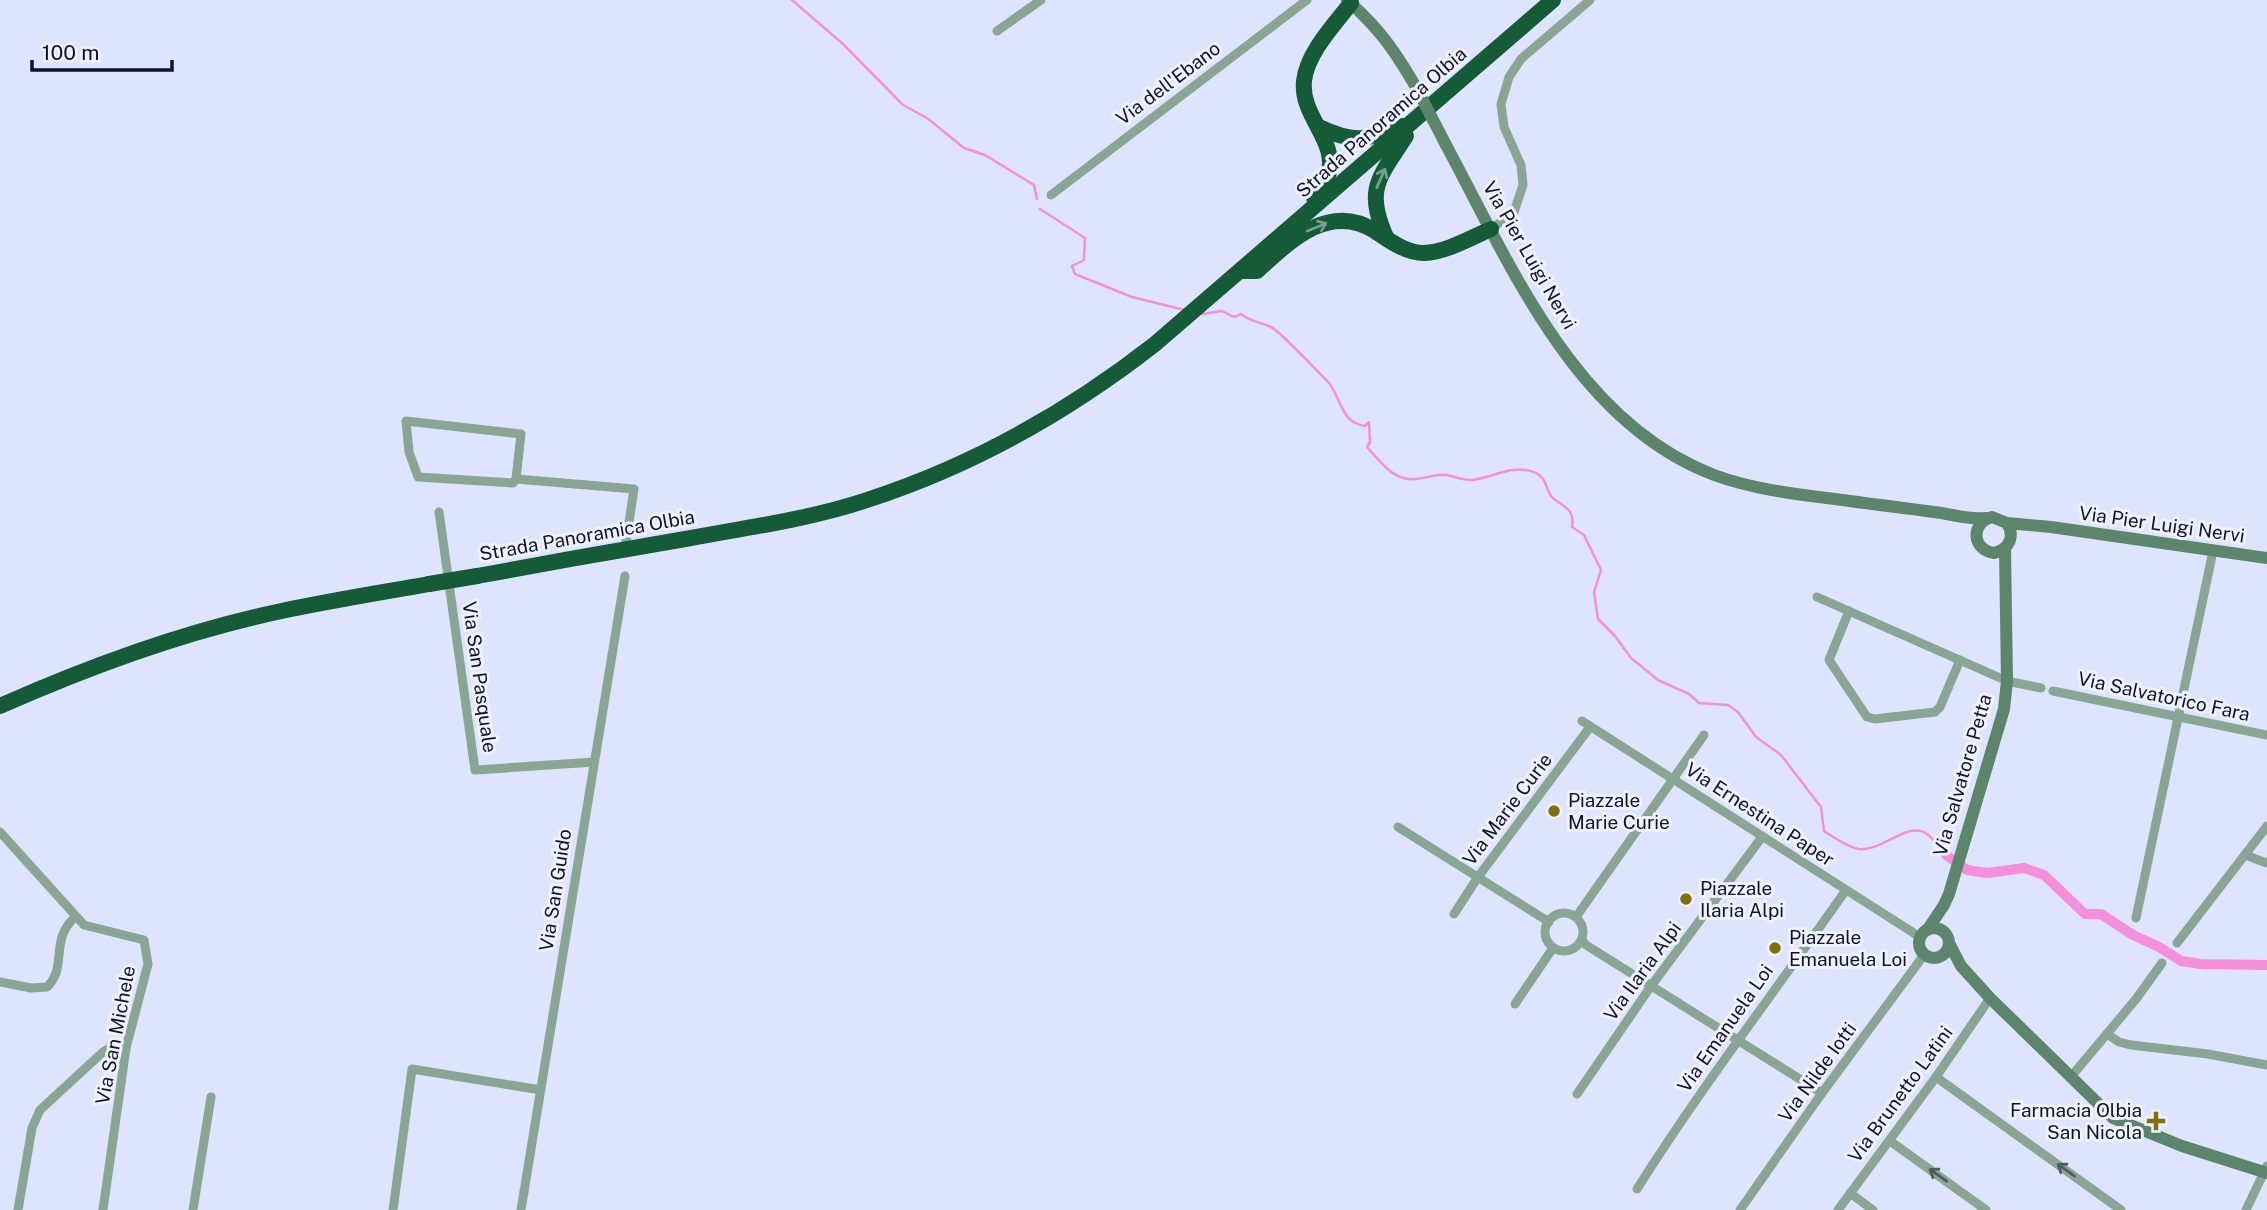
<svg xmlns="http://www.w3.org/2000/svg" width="2267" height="1210" font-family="'Public Sans',sans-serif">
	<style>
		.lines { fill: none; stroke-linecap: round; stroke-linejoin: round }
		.stream { stroke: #f58fdc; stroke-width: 2.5 }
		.canal { stroke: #f58fdc; stroke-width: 10 }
		.street { stroke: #89a593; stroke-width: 9 }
		.secondary { stroke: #5c856c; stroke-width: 12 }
		.highway { stroke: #155b38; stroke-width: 16 }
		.secondary-bridge { stroke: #5c856c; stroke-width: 12 }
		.highway-bridge { stroke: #155b38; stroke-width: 16 }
		.oneway { stroke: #779e92 }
		.oneway2 { stroke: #4c5c5e }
		.poi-dot { fill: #836f0e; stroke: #eff1ff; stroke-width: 2.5 }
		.labels { text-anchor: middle; stroke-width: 6; stroke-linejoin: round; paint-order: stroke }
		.street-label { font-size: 19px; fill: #0f1228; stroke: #eff1ff }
		.poi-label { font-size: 19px; fill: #0f1228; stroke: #eff1ff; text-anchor: start }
	</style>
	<rect width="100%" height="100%" fill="#dee3fe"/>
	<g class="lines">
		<g class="stream">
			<path d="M792 0 843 44 903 105 927 118 964 148 985 155 1034 185 1037 199"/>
			<path d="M1040 209 1085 238 1084 260 1072 266 1075 274 1132 297 1185 310"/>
			<path d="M1202 314 1222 311 1234 317 1241 314C1251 322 1260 322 1271 327 1280 331 1320 374 1329 383 1341 398 1341 423 1365 426L1369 422 1370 442 1367 447C1380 461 1393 481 1415 479 1425 479 1436 473 1447 475 1457 477 1467 482 1478 479 1498 475 1516 464 1536 473 1548 478 1545 492 1554 499 1566 508 1575 510 1572 527L1584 535 1601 570 1594 592 1598 619 1615 636 1631 658 1658 680 1689 694 1699 703 1728 705 1738 712 1756 737 1781 755 1821 807 1824 831C1835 838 1847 847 1859 849 1881 852 1909 820 1927 834 1934 839 1940 848 1946 855"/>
		</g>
		<path class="canal" d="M1946 855 1967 870 1987 873 2024 868 2044 875 2085 914H2101L2133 935 2159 947 2181 961 2201 964 2267 965"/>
		<g class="street">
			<path d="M997 31 1041 0"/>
			<path d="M1051 195 1307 0"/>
			<path d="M1491 229 1514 212 1523 185 1521 165 1504 127 1501 104 1509 77 1521 59 1590 0"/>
			<path d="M406 421 521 434 516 479 513 483 418 477 409 452Z"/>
			<path d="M516 479 634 489 625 549"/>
			<path d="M439 512 475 770 594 762"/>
			<path d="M1817 597 2007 681 2041 688"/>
			<path d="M1849 611 1829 660 1867 717 1875 719 1935 712 1940 707 1960 660"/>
			<path d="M2053 691 2267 735"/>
			<path d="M1582 721 1920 937"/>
			<path d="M1398 827 1549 922"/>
			<path d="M0 832 84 925 144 940 148 964 126 1048 103 1210"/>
			<path d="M2245 855 2267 863"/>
			<circle cx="1564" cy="932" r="19"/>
			<path d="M1454 914 1478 877 1590 727"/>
			<path d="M1576 917 1704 735"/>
			<path d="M2136 918 2213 551"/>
			<path d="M1582 940 1586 945 1822 1093"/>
			<path d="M2177 943 2267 826"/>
			<path d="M0 982 31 988 47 987C68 967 49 941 75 917"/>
			<path d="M1515 1004 1553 948"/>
			<path d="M2107 1034 2119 1042 2131 1045 2208 1054 2267 1065"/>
			<path d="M1936 1077 2121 1210"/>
			<path d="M2070 1078 2136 999 2162 963"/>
			<path d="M1577 1094 1651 986 1762 837"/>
			<path d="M1890 1141 1986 1210"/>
			<path d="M1637 1189C1702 1086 1776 990 1846 890"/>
			<path d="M1850 1193 1873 1210"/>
			<path d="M18 1210 32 1128 40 1110 103 1052 111 1047 126 1048"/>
			<path d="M193 1210 211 1097"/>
			<path d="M393 1210 412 1069 541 1090"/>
			<path d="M521 1210 625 576"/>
			<path d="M1740 1210 1822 1093 1924 955"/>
			<path d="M1838 1210 1936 1077 1990 998"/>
			<path d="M2246 1210 2267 1166"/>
		</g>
		<g class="secondary">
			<path d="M1347 0C1380 29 1395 51 1417 89"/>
			<path d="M1446 145C1511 266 1576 423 1714 475 1758 491 1804 495 1850 501 1878 505 1906 508 1934 512 1952 514 1968 520 1986 518"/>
			<path d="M2007 523C2015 536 2010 549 1994 553 1972 550 1970 523 1992 517L2007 523 2051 527 2267 558"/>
			<circle cx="1934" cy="943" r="15"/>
			<path d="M1928 929 1944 905 1949 894 2004 709 2007 681 2005 549"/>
			<path d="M1949 943 1961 966 1990 998 2113 1118 2182 1146 2267 1173"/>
		</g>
		<g class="highway">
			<path d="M1319 127C1355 144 1366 140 1402 126"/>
			<path d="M1314 198C1320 193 1323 189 1326 181 1343 143 1300 119 1304 81 1307 53 1334 25 1351 3"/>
			<path d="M1387 239C1364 189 1379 178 1406 136"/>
			<path d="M1240 271H1257C1290 241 1329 202 1375 231 1390 241 1406 253 1424 253 1447 252 1470 238 1491 229"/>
			<path d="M477 576C548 563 620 550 691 538 750 527 810 519 867 500 972 466 1068 412 1155 344L1553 0"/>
			<path d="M0 706C88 667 183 632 277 612 328 601 379 593 429 584"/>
		</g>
		<path class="secondary-bridge" d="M1417 89 1446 145"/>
		<path class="highway-bridge" d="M429 584 477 576"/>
	</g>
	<defs><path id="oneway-shaft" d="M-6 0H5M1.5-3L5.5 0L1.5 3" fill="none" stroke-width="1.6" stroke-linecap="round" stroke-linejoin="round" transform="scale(1.75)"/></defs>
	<g class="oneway">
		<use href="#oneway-shaft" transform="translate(1381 178) rotate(-66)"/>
		<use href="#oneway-shaft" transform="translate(1317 227) rotate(-22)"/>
	</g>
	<g class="oneway2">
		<use href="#oneway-shaft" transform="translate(2066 1170) rotate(-144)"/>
		<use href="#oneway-shaft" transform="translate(1938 1175) rotate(-144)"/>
	</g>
	<g class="poi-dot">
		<circle cx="1554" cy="811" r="7"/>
		<circle cx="1686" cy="899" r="7"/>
		<circle cx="1775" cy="948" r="7"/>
		<path d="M2152.5 1110.5h7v7h7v7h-7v7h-7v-7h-7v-7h7z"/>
	</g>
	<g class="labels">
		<g class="street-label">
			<text transform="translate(1168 83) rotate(-37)" y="7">Via dell'Ebano</text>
			<text transform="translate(1381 122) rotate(-41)" y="7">Strada Panoramica Olbia</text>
			<text transform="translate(1530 255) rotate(60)" y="7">Via Pier Luigi Nervi</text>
			<text transform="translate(2162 524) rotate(8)" y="7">Via Pier Luigi Nervi</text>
			<text transform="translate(587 535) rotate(-10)" y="7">Strada Panoramica Olbia</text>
			<text transform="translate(480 677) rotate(82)" y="7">Via San Pasquale</text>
			<text transform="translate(2164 696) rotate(12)" y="7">Via Salvatorico Fara</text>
			<text transform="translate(1962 775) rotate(-74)" y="7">Via Salvatore Petta</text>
			<text transform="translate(1507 809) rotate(-53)" y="7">Via Marie Curie</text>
			<text transform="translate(1760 814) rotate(33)" y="7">Via Ernestina Paper</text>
			<text transform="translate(555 890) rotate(-81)" y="7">Via San Guido</text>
			<text transform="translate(1642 971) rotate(-54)" y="7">Via Ilaria Alpi</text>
			<text transform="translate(1725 1028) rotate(-55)" y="7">Via Emanuela Loi</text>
			<text transform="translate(115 1035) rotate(-79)" y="7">Via San Michele</text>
			<text transform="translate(1817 1072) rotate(-54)" y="7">Via Nilde Iotti</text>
			<text transform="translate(1900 1094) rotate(-54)" y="7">Via Brunetto Latini</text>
		</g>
		<g class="poi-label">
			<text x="1568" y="807">Piazzale<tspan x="1568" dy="22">Marie Curie</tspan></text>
			<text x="1700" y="895">Piazzale<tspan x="1700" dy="22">Ilaria Alpi</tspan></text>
			<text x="1789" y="944">Piazzale<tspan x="1789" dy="22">Emanuela Loi</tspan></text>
			<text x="2142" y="1117" text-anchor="end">Farmacia Olbia<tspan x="2142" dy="22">San Nicola</tspan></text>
		</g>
	</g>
	<path d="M32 60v10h140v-10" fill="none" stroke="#0f1228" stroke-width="3.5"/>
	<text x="42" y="60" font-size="21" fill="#0f1228" stroke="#eff1ff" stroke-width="5" paint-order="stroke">100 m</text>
</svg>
